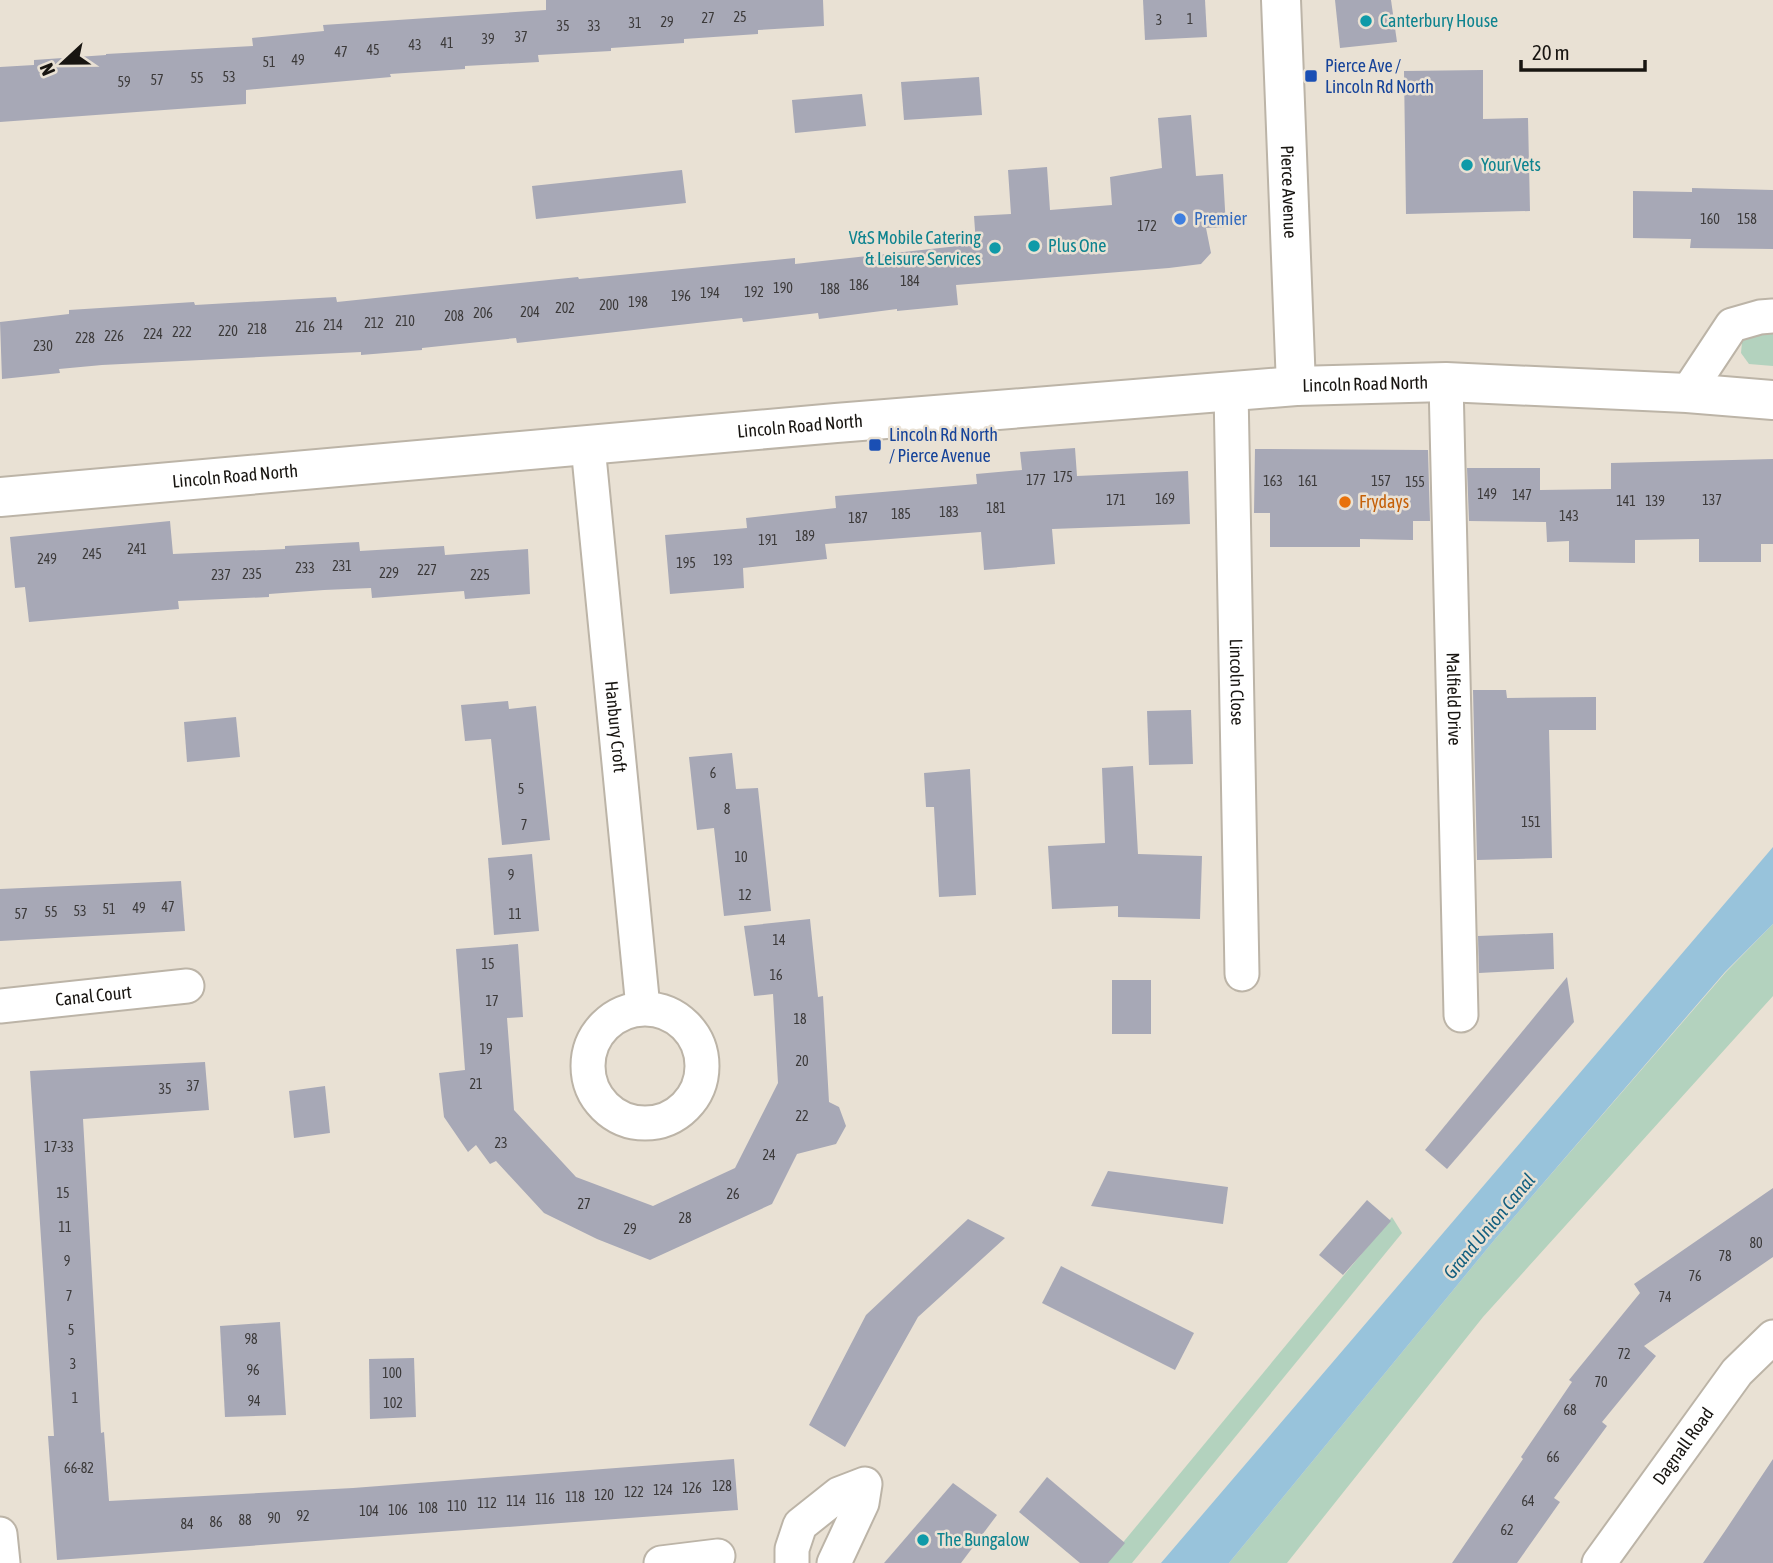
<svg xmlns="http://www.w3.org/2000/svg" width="1773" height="1563" font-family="'Asap Condensed',sans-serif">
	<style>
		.green { fill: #b3d2be }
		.water { fill: #98c3db }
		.building { fill: #a7a8b6 }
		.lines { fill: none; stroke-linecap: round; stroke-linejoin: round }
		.minor-casing { stroke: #bcb4a7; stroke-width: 37 }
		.tertiary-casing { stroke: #bcb4a7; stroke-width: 42 }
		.minor { stroke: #fff; stroke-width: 33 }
		.tertiary { stroke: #fff; stroke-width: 38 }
		.culture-dot { fill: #0f9aa8; stroke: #e9e1d4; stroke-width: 2.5 }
		.transit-dot { fill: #1a4fb4; stroke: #e9e1d4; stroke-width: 2.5 }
		.shop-dot { fill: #3f7fe0; stroke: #e9e1d4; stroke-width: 2.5 }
		.food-dot { fill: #e8710a; stroke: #e9e1d4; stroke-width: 2.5 }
		.labels { text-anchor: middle; stroke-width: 5; stroke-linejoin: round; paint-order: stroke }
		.number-label { font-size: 14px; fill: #3c3a3a }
		.culture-label { font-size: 18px; fill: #0d838f; stroke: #e9e1d4; text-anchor: start }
		.transit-label { font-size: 18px; fill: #164399; stroke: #e9e1d4; text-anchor: start }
		.street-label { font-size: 18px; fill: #181511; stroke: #e9e1d4 }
		.shop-label { font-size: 18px; fill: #366cbe; stroke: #e9e1d4; text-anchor: start }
		.food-label { font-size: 18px; fill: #c56008; stroke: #e9e1d4; text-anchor: start }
		.water-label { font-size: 19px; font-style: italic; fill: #135f7f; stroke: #e9e1d4 }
	</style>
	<rect width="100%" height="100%" fill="#e9e1d4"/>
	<g class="green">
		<path d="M1773 332V366L1749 364 1741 353 1742 342 1749 333Z"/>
		<path d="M1773 924V996L1483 1317 1287 1563H1229L1496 1238 1726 972Z"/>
		<path d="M1392 1217 1402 1233 1132 1563H1106Z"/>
	</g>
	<path class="water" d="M1773 847V924L1725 972 1496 1238 1229 1563H1161Z"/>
	<g class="building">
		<path d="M546 0H823L824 26 758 30V34L684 39V43L611 48V51L538 55 539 62 465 66V69L390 74 391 77 246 90V104L0 122V67L34 65V60L106 55V54L253 46 252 38 324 31 323 25 546 10Z"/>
		<path d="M1143 0H1205L1207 37 1145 40Z"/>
		<path d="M1335 0H1391L1397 42 1340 48Z"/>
		<path d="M1483 70V119L1528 118 1530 211 1406 214 1404 71Z"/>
		<path d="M979 77 982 115 904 120 901 82Z"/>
		<path d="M862 94 866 126 795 133 792 100Z"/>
		<path d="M1191 115 1196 176 1223 174 1226 227 1206 228 1211 253 1201 264 1169 268 956 285 958 305 928 308 897 311V309L819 319 818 313 743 322 742 318 517 343 516 338 422 348V350L361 355V352L102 365 59 369 60 373 2 379 0 322 69 314V310L194 302 195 305 336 297 337 302 578 277 579 279 795 258V264L976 244 974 216 1011 214 1008 170 1047 167 1050 210 1112 205 1110 177 1162 168 1158 118Z"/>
		<path d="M682 170 686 203 536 219 532 186Z"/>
		<path d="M1692 188 1773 190V249L1690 248 1691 239 1633 238V191L1692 192Z"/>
		<path d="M1075 448 1077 476 1188 471 1190 524 1052 529 1055 564 984 570 981 532 825 544 827 559 743 568 744 588 670 594 665 535 747 528 746 518 836 508 835 496 977 484 976 474 1022 470 1020 452Z"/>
		<path d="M1255 449 1428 450 1430 521H1413V540L1360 539V547H1270V513H1254Z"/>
		<path d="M1773 459V544H1761V562H1699V539L1635 540V563L1569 562V541L1547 542 1546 522 1469 521 1467 468H1540V490L1611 489V463Z"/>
		<path d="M170 521 173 554 285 549V546L359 542 360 551 444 546 445 555 528 549 530 594 465 599 464 591 372 598 371 588 324 590 269 594V597L178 601 179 609 29 622 25 587 15 588 10 537Z"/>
		<path d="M1473 690H1506L1507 698 1596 697V730H1549L1552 858 1477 860Z"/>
		<path d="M508 701 509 709 536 706 550 840 502 845 491 739 465 741 461 705Z"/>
		<path d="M1191 710 1193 764 1149 765 1147 711Z"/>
		<path d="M236 717 240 757 187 762 184 722Z"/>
		<path d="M732 753 736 789 758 788 771 911 724 916 714 828 697 830 689 757Z"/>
		<path d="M1133 766 1138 854 1202 856 1200 919 1118 917V906L1052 909 1048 846 1105 843 1102 768Z"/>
		<path d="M970 769 976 895 939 897 934 807H926L924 773Z"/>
		<path d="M532 854 539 931 494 935 488 858Z"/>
		<path d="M181 881 185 931 0 941V889Z"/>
		<path d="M810 919 818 997 823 996 829 1102 839 1107 846 1126 836 1144 797 1154 772 1204 650 1260 597 1239 544 1213 496 1161 490 1164 476 1145 468 1152 444 1117 439 1073 465 1070 456 949 518 944 523 1017 507 1018 514 1110 576 1177 653 1206 735 1168 778 1083 773 994 754 996 744 926Z"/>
		<path d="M1553 933 1554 969 1479 973 1478 936Z"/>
		<path d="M1567 977 1574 1022 1447 1169 1425 1150Z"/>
		<rect x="1112" y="980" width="39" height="54"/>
		<path d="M205 1062 209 1110 83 1119 101 1433 104 1432 109 1501 353 1488 734 1459 738 1510 57 1560 48 1436H54L30 1071Z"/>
		<path d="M325 1086 330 1133 294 1138 289 1091Z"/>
		<path d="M1108 1171 1228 1187 1223 1224 1091 1206Z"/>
		<path d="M1773 1188V1257L1644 1346 1656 1356 1602 1422 1607 1426 1554 1498 1560 1502 1517 1563H1452L1523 1459 1521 1457 1572 1382 1569 1380 1640 1293 1634 1284Z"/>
		<path d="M1367 1200 1391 1221 1343 1275 1319 1255Z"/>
		<path d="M968 1219 1005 1238 918 1317 845 1447 809 1425 866 1315Z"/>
		<path d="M1061 1266 1194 1333 1175 1370 1042 1303Z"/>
		<path d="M280 1322 286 1415 225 1417 220 1326Z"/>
		<path d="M414 1358 416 1417 370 1419 369 1359Z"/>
		<path d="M1773 1459V1563H1703L1725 1531Z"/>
		<path d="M1047 1477 1125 1543 1108 1563H1080L1019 1512Z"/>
		<path d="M953 1483 997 1515 961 1563H884Z"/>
	</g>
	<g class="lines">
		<defs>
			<g id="minor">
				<path id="s1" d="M1446 382 1461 1015"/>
				<path id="s2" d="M1231 390 1242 974"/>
				<path d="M1687 393 1732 325 1760 317 1773 316"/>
				<path id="s3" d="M588 446 643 1008"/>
				<path id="s4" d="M0 1006 187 986"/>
				<circle cx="645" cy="1066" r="57"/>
				<path d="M0 1534 3 1563"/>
				<path d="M661 1563 718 1556"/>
				<path d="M792 1563V1549L800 1525 839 1494 865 1484 862 1503 834 1563"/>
				<path id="s5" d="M1599 1563 1737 1372 1773 1337"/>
			</g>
			<g id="tertiary">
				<path id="s6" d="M1281 0 1296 386"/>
				<path id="s7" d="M0 497 836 423 1296 386 1446 382 1687 393 1773 400"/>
			</g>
		</defs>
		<use href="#minor" class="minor-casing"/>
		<use href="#tertiary" class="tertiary-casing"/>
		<use href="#minor" class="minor"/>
		<use href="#tertiary" class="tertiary"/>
	</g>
	<g class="culture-dot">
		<circle cx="1366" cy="21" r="7"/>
		<circle cx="1467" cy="165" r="7"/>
		<circle cx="1034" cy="246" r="7"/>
		<circle cx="995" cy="248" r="7"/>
		<circle cx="923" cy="1540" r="7"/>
	</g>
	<g class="transit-dot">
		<rect x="1304" y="69" width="14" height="14" rx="3.5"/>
		<rect x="868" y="438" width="14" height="14" rx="3.5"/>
	</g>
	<circle class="shop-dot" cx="1180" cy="219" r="7"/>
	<circle class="food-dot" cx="1345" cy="502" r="7"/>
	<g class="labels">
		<g class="number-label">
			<text x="740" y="22">25</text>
			<text x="708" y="23">27</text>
			<text x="1190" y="24">1</text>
			<text x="1159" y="25">3</text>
			<text x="667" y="27">29</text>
			<text x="635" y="28">31</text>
			<text x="563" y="31">35</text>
			<text x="594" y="31">33</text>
			<text x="521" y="42">37</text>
			<text x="488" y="44">39</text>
			<text x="447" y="48">41</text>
			<text x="415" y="50">43</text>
			<text x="373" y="55">45</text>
			<text x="341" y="57">47</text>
			<text x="298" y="65">49</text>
			<text x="269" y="67">51</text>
			<text x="229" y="82">53</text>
			<text x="197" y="83">55</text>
			<text x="157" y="85">57</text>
			<text x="124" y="87">59</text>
			<text x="1710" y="224">160</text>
			<text x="1747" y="224">158</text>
			<text x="1147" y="231">172</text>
			<text x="910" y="286">184</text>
			<text x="859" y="290">186</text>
			<text x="783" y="293">190</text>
			<text x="830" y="294">188</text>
			<text x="754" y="297">192</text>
			<text x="710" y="298">194</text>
			<text x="681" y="301">196</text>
			<text x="638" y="307">198</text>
			<text x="609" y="310">200</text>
			<text x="565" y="313">202</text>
			<text x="530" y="317">204</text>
			<text x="483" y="318">206</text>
			<text x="454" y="321">208</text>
			<text x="405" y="326">210</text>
			<text x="374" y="328">212</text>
			<text x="333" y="330">214</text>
			<text x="305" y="332">216</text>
			<text x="257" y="334">218</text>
			<text x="228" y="336">220</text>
			<text x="182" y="337">222</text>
			<text x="153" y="339">224</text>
			<text x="114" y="341">226</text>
			<text x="85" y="343">228</text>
			<text x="43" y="351">230</text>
			<text x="1063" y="482">175</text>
			<text x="1036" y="485">177</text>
			<text x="1273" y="486">163</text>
			<text x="1308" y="486">161</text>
			<text x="1381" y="486">157</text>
			<text x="1415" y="487">155</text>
			<text x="1487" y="499">149</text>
			<text x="1522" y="500">147</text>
			<text x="1165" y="504">169</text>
			<text x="1116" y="505">171</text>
			<text x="1712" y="505">137</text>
			<text x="1626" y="506">141</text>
			<text x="1655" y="506">139</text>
			<text x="996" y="513">181</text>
			<text x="949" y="517">183</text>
			<text x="901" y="519">185</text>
			<text x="1569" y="521">143</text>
			<text x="858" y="523">187</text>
			<text x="805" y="541">189</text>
			<text x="768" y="545">191</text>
			<text x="137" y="554">241</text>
			<text x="92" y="559">245</text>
			<text x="47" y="564">249</text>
			<text x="723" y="565">193</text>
			<text x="686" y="568">195</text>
			<text x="342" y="571">231</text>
			<text x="305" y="573">233</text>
			<text x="427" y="575">227</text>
			<text x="389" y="578">229</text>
			<text x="252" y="579">235</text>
			<text x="221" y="580">237</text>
			<text x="480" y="580">225</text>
			<text x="713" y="778">6</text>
			<text x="521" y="794">5</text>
			<text x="727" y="814">8</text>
			<text x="1531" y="827">151</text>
			<text x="524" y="830">7</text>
			<text x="741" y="862">10</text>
			<text x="511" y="880">9</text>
			<text x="745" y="900">12</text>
			<text x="168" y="912">47</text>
			<text x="139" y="913">49</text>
			<text x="109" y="914">51</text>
			<text x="80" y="916">53</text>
			<text x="51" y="917">55</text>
			<text x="21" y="919">57</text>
			<text x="515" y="919">11</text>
			<text x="779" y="945">14</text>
			<text x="488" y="969">15</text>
			<text x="776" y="980">16</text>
			<text x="492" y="1006">17</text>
			<text x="800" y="1024">18</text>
			<text x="486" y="1054">19</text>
			<text x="802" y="1066">20</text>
			<text x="476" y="1089">21</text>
			<text x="193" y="1091">37</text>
			<text x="165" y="1094">35</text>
			<text x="802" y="1121">22</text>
			<text x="501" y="1148">23</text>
			<text x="59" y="1152">17-33</text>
			<text x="769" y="1160">24</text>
			<text x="63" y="1198">15</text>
			<text x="733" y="1199">26</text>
			<text x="584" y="1209">27</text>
			<text x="685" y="1223">28</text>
			<text x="65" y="1232">11</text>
			<text x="630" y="1234">29</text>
			<text x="1756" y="1248">80</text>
			<text x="1725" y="1261">78</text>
			<text x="67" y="1266">9</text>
			<text x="1695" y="1281">76</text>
			<text x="69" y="1301">7</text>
			<text x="1665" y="1302">74</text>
			<text x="71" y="1335">5</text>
			<text x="251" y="1344">98</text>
			<text x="1624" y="1359">72</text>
			<text x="73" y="1369">3</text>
			<text x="253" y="1375">96</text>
			<text x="392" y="1378">100</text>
			<text x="1601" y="1387">70</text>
			<text x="75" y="1403">1</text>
			<text x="254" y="1406">94</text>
			<text x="393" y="1408">102</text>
			<text x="1570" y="1415">68</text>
			<text x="1553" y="1462">66</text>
			<text x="79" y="1473">66-82</text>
			<text x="722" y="1491">128</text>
			<text x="692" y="1493">126</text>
			<text x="663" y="1495">124</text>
			<text x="634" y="1497">122</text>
			<text x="604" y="1500">120</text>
			<text x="575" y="1502">118</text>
			<text x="545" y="1504">116</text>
			<text x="516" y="1506">114</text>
			<text x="1528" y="1506">64</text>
			<text x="487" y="1508">112</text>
			<text x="457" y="1511">110</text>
			<text x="428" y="1513">108</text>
			<text x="398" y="1515">106</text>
			<text x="369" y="1516">104</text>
			<text x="303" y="1521">92</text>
			<text x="274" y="1523">90</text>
			<text x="245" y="1525">88</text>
			<text x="216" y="1527">86</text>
			<text x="187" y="1529">84</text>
			<text x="1507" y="1535">62</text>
		</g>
		<g class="culture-label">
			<text x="1380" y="27">Canterbury House</text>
			<text x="1481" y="171">Your Vets</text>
			<text x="981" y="244" text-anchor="end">V&amp;S Mobile Catering<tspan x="981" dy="21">&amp; Leisure Services</tspan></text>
			<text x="1048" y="252">Plus One</text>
			<text x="937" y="1546">The Bungalow</text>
		</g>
		<g class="transit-label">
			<text x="1325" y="72">Pierce Ave /<tspan x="1325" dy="21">Lincoln Rd North</tspan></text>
			<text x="889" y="441">Lincoln Rd North<tspan x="889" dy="21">/ Pierce Avenue</tspan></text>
		</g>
		<g class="street-label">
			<text dy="6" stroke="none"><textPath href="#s6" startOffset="192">Pierce Avenue</textPath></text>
			<text dy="6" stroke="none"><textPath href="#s7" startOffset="1370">Lincoln Road North</textPath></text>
			<text dy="6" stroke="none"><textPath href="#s7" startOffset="803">Lincoln Road North</textPath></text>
			<text dy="6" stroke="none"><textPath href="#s7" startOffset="236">Lincoln Road North</textPath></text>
			<text dy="6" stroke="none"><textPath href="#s2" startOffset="292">Lincoln Close</textPath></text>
			<text dy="6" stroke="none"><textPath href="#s1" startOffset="317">Malfield Drive</textPath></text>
			<text dy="6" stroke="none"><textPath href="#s3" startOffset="282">Hanbury Croft</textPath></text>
			<text dy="6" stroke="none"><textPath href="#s4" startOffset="94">Canal Court</textPath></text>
			<text dy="6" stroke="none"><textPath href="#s5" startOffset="144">Dagnall Road</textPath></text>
		</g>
		<g class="shop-label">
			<text x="1194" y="225">Premier</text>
		</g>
		<g class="food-label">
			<text x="1359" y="508">Frydays</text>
		</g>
		<g class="water-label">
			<text transform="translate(1489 1226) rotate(-50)" y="7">Grand Union Canal</text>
		</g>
	</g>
	<g transform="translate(63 63) rotate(248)" stroke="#e9e1d4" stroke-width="5" paint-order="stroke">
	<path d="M0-5L12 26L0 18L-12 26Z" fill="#181511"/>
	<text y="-10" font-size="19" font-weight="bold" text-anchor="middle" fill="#181511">N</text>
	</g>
	<path d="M1521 60v10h124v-10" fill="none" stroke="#181511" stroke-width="3.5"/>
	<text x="1532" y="60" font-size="21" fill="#181511" stroke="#e9e1d4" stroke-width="5" paint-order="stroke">20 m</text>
</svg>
